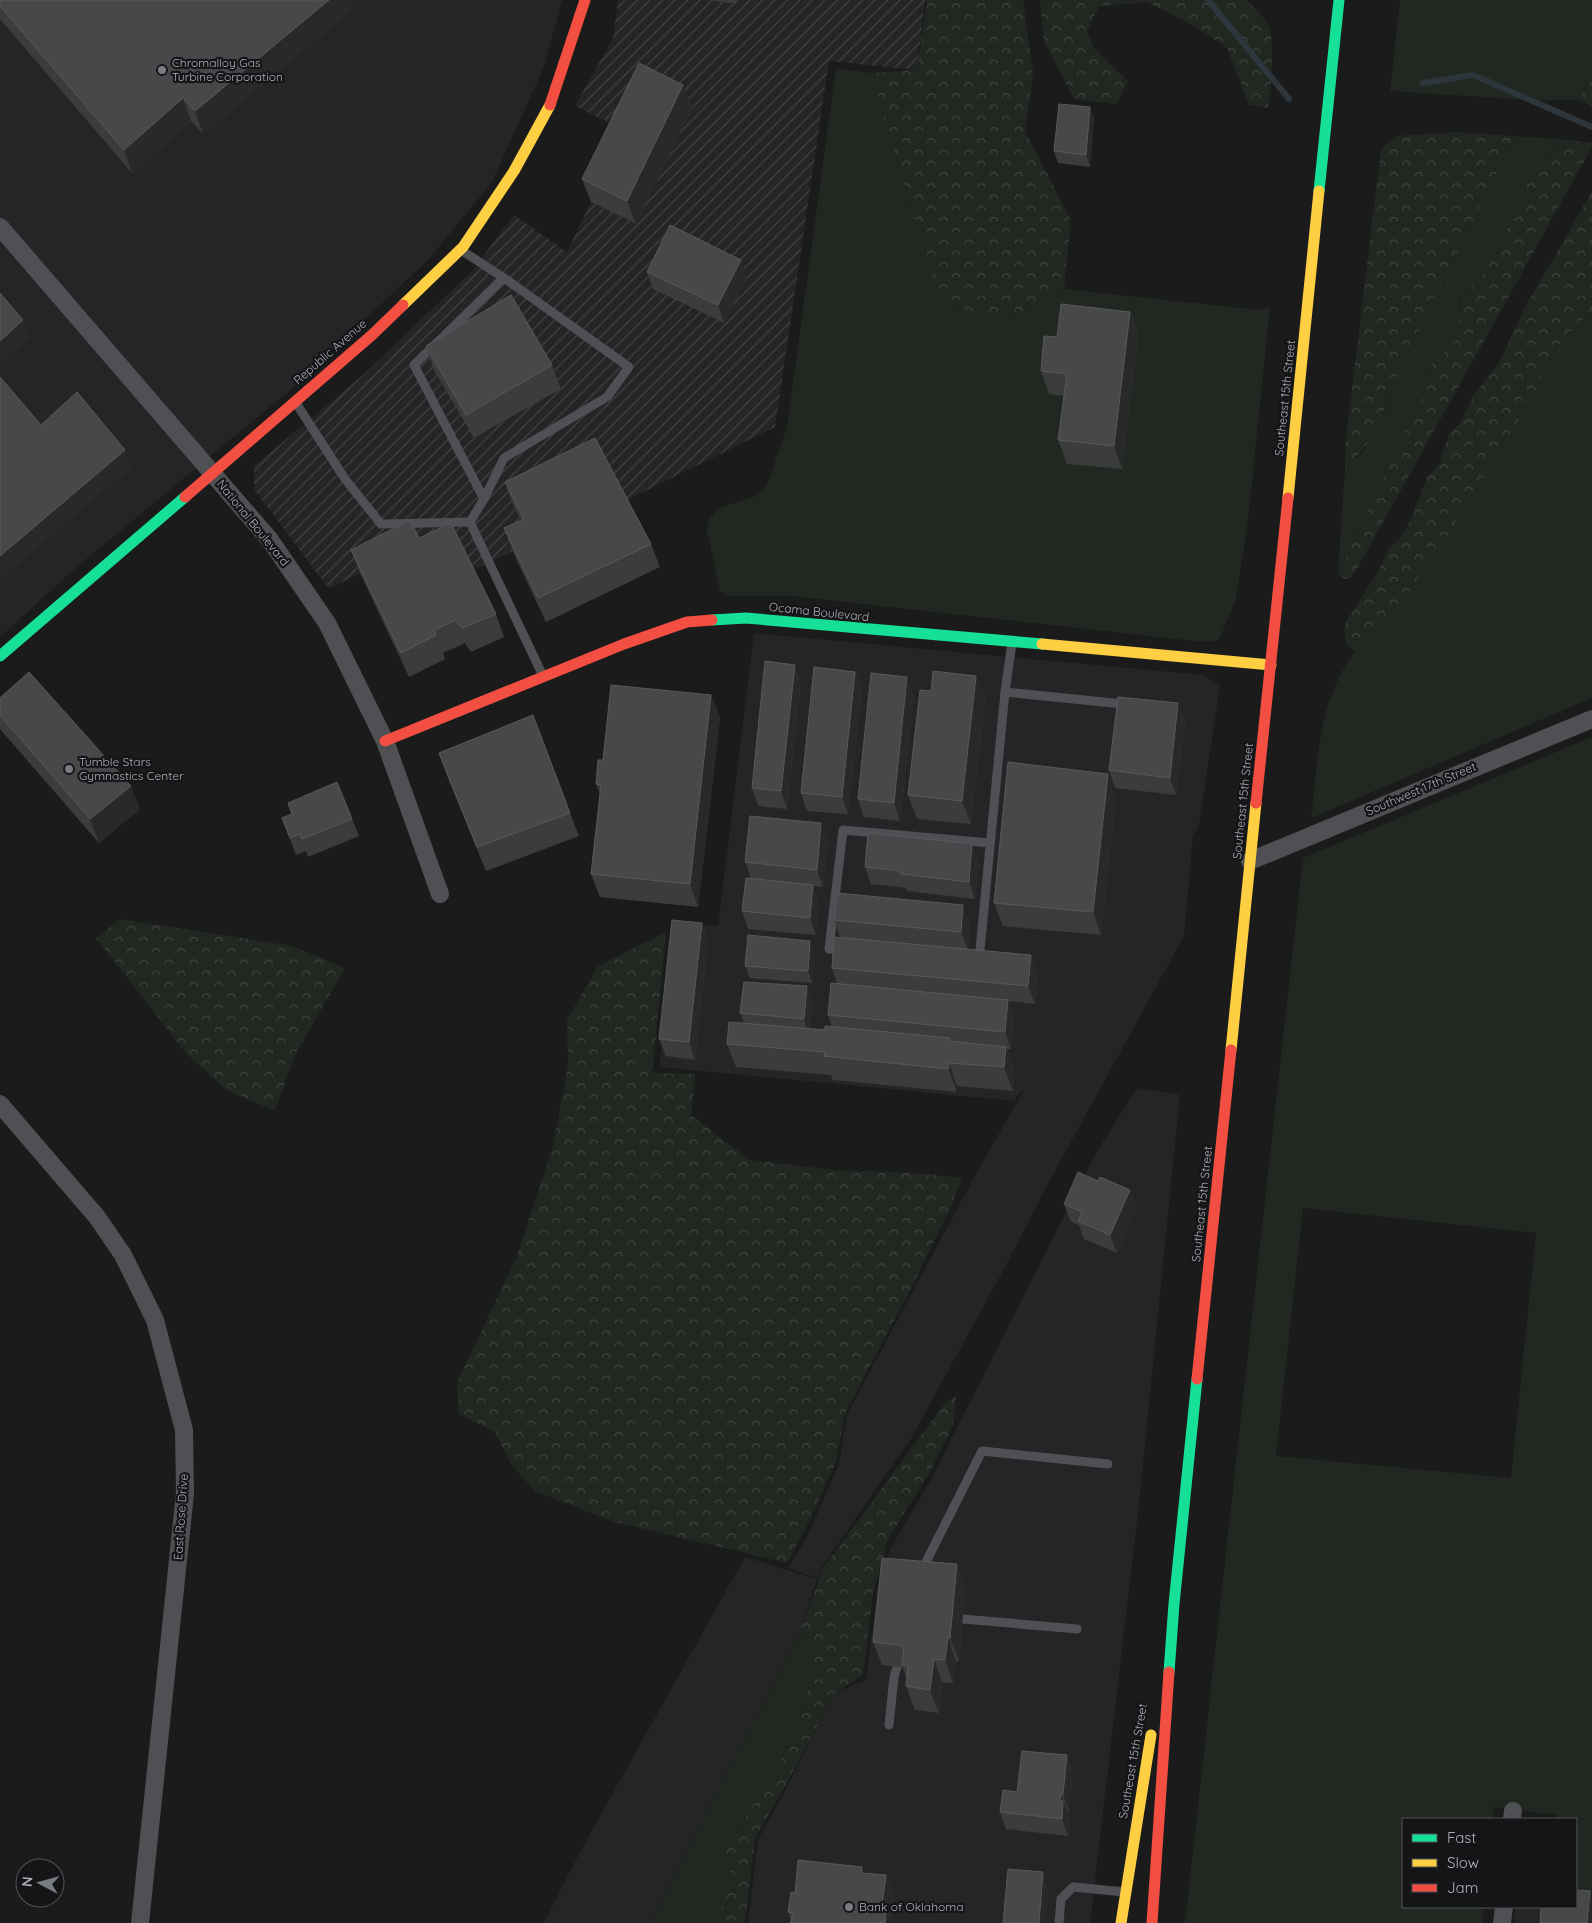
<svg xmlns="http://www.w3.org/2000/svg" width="1592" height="1923" font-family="Quicksand,sans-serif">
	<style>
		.built { fill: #252527 }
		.industrial { fill: url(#industrial-furrows) }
		.green { fill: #212822; fill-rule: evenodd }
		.forest { fill: url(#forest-crowns) }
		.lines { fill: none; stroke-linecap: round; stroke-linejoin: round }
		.stream { stroke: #2e363d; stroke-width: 6 }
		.lane { stroke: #4f5054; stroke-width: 9 }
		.street { stroke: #4f5054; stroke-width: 18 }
		.fast { stroke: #16e098; stroke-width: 11 }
		.slow { stroke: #ffcf43; stroke-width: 11 }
		.jam { stroke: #f24e42; stroke-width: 11 }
		.wall { fill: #3c3c3d }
		.shaded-wall { fill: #292929 }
		.building { fill: #48484a; stroke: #58595c }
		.poi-dot { fill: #7a7c83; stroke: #151517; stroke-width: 2 }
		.labels { text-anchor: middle; stroke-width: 4.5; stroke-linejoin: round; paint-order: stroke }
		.poi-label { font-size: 12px; fill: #adb1bb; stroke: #151517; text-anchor: start }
		.street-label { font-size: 12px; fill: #adb1bb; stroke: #151517 }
	</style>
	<defs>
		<pattern id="industrial-furrows" width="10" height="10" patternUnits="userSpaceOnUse" patternTransform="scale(1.25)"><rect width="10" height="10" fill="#252527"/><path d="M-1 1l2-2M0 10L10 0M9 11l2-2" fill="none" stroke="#424244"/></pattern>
		<pattern id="forest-crowns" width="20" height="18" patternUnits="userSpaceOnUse" patternTransform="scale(1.25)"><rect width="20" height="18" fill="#212822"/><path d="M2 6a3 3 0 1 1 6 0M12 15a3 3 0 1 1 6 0" fill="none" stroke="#3f4540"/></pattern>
	</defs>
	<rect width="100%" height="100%" fill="#1b1b1b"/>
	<g class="built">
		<path d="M0 0H562L544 67 492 182 429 259 288 392 78 566 0 637Z"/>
		<path d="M754 633 1203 675 1220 685 1199 825 1193 836 1184 936 1049 1182 1004 1269 912 1437 822 1567 818 1578 788 1568 807 1537 839 1464 847 1414 972 1181 1024 1090H1022L1014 1101 659 1067 678 922 718 926Z"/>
		<path d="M1137 1088 1180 1095 1140 1496 1090 1923H748L758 1839 779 1802 835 1693 866 1680 877 1593 890 1549 928 1485 1097 1151Z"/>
		<path d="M745 1557 817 1579 801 1630 650 1923H544L581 1850Z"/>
		<path d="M1515 1907H1576L1592 1923H1514Z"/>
	</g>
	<path class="industrial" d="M618 0H708L735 4 736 0H925L917 70 829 61 775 427 625 501 514 505 532 542 472 571 418 544 329 589 254 489V466L363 375 472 271 514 215 567 252 591 202 636 224 626 131 575 106 613 38Z"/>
	<g class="green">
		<path d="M1400 0H1592V78L1579 100H1531L1390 91Z"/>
		<path d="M836 68 870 73 942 305 996 318 1017 314 1064 289 1260 310 1270 307 1248 520 1236 599 1219 640 1203 642 791 596H727L720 591 707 531 709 520 718 508 753 497 767 485 787 427Z"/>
		<path d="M1514 136 1568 140 1534 167 1526 178 1522 200 1481 278 1476 284 1465 291 1460 300 1459 326 1456 339 1450 348 1435 360 1430 368 1425 391 1417 409 1403 435 1338 573 1345 467 1363 452 1385 411 1389 393Z"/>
		<path d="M1592 313V698L1311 818C1318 761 1318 701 1354 653 1360 644 1372 638 1381 632L1531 400 1554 350 1587 315Z"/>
		<path d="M1592 737V1900L1576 1899V1819H1557V1815L1494 1807 1493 1819H1403V1907H1484L1482 1923H1185L1303 858ZM1303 1208 1536 1233 1511 1478 1276 1456Z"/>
		<path d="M801 1630 813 1656 810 1680 797 1733 724 1853 731 1873 720 1899 725 1923H650Z"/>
	</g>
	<g class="forest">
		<path d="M927 0H1023L1033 74 1025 131 1071 220 1064 289 1017 314 996 318 942 305 870 73 917 70Z"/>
		<path d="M1040 0H1247C1254 8 1265 17 1269 27 1275 39 1271 94 1268 108L1249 105 1227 48 1196 27 1147 2 1099 6 1087 31 1093 47 1128 81 1117 104 1074 99 1044 41Z"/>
		<path d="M1592 78V106L1579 100Z"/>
		<path d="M1457 132 1514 136 1389 393C1381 426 1371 445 1345 467L1346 439 1381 149 1396 136Z"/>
		<path d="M1568 140 1592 143V147L1357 569 1351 578 1344 579 1338 573 1403 435 1417 409 1425 391 1430 368 1435 360 1450 348 1456 339 1462 295 1481 278 1522 200 1526 178 1534 167Z"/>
		<path d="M1592 192V313L1587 315 1554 350 1531 400 1452 529 1381 632 1355 651 1347 645 1344 630 1346 622 1379 570 1388 549 1400 538 1409 523 1427 478 1439 464 1449 434 1461 422 1473 396 1499 363 1526 305Z"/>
		<path d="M120 919 292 946 345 968 295 1055 275 1111 226 1090 186 1053 96 938Z"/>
		<path d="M666 932 652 1073 695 1074 691 1115 750 1160 835 1170 915 1173 962 1178 948 1213 911 1288 845 1414 836 1462 811 1518 787 1563 611 1521 535 1491 511 1464 495 1432 459 1414 457 1382 516 1259 553 1146 568 1065 567 1020 598 966Z"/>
		<path d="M956 1396 953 1425 930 1472 889 1537 873 1592 863 1675 835 1693 787 1783 755 1838 745 1923H725L720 1899 731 1873 724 1853 797 1733 810 1680 813 1656 801 1630 823 1568 945 1403Z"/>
	</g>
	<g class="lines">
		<g class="stream">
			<path d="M1208 0 1289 99"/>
			<path d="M1422 83 1473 75 1592 127"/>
		</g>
		<g class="lane">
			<path d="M461 250 504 278 629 367 607 397 504 458 484 499 470 522"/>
			<path d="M296 403 345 479 381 524 470 522"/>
			<path d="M484 499 414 365 504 278"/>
			<path d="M470 522 543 676"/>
			<path d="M1012 643 1005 692 1123 704"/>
			<path d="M844 950 829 949 843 830 990 843"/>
			<path d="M979 960 1005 692"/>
			<path d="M925 1574 926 1562 982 1451 1108 1464"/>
			<path d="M963 1619 1077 1629"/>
			<path d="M889 1725 894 1677 897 1667"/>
			<path d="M1059 1923 1061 1899 1073 1887 1125 1892"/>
		</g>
		<g class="street">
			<path d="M0 227 270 540 327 623 385 741 440 894"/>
			<path d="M1250 861 1592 719"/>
			<path d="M0 1104 97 1217 123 1255 155 1320 184 1430 185 1493 140 1923"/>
			<path d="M1512 1819 1513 1811"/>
			<path d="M1502 1923 1504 1907"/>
		</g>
		<g class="fast">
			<path d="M1319 191 1339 0"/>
			<path d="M712 620 746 618 1042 644"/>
			<path d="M0 656 185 497"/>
			<path d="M1169 1672 1174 1604 1197 1379"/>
		</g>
		<g class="slow">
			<path d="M403 305 463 247 514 171 550 105"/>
			<path d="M1288 498 1319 191"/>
			<path d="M1042 644 1271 665"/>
			<path d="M1231 1050 1256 803"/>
			<path d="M1121 1923 1151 1735"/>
		</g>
		<g class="jam">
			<path d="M550 105 585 0"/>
			<path d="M185 497 372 335 403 305"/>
			<path d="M385 741 624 644 687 622 712 620"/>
			<path d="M1256 803 1288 498"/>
			<path d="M1197 1379 1231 1050"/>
			<path d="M1152 1923 1169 1672"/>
		</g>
	</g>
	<g class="wall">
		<path d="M0 0 355 8 203 134 191 121 132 173 0 19Z"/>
		<path d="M708 0H736V4Z"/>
		<path d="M683 85 692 108 636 224 591 202 582 179Z"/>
		<path d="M1094 118 1090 167 1058 163 1054 151Z"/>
		<path d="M647 272 747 278 724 323 653 289Z"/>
		<path d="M1130 312 1138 335 1122 469 1067 464 1058 440 1064 396 1049 394 1041 371 1057 337Z"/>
		<path d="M426 346 552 365 561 389 474 438 434 370Z"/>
		<path d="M505 482 651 544 660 567 546 622 513 552 504 528 521 520 513 505Z"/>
		<path d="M419 538 496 614 504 637 471 652 465 643 443 653 445 659 409 677 360 573 351 550Z"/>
		<path d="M855 672 862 689 848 814 807 811 801 793Z"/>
		<path d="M976 676 985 699 971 824 917 819 908 795 931 691Z"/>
		<path d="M801 682 787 809 758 806 752 788Z"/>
		<path d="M711 695 720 718 698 907 600 897 591 874 600 794 596 784 603 760Z"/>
		<path d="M914 695 900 821 864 817 858 799Z"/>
		<path d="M0 698 140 809 99 843 0 729Z"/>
		<path d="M1185 720 1176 795 1115 788 1109 770Z"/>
		<path d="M439 753 570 813 579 836 486 871 447 776Z"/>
		<path d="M1116 797 1101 935 1003 926 994 903Z"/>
		<path d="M282 818 352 819 359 836 308 857 306 851 296 855Z"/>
		<path d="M828 841 823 887 813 886 819 903 816 935 748 929 742 911 751 878 745 862Z"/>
		<path d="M979 862 975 899 907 891 906 888 871 884 865 867Z"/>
		<path d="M834 920 970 923 968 949 1031 955 1037 972 1035 1004 1008 1001 1014 1017 1011 1049H1007L1015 1071 1013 1091 957 1086V1092L833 1080 831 1075 736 1067 727 1044 744 1024 740 1013 812 998 809 1029 825 1030 832 1027 828 1015 837 983 832 968 840 937Z"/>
		<path d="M702 923 708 940 695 1060 666 1056 659 1039Z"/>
		<path d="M815 953 812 983 750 978 745 966Z"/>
		<path d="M1098 1181 1130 1190 1136 1208 1117 1253 1084 1239 1079 1225 1071 1222 1064 1204Z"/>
		<path d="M957 1564 965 1588 959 1661H956L953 1683 942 1682 939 1713 915 1710 906 1686 907 1680 903 1668 882 1665 873 1642Z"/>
		<path d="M1067 1755 1073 1773 1069 1812 1067 1811 1070 1819 1068 1836 1006 1829 1000 1812 1017 1792Z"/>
		<path d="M865 1873 886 1875 894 1898 891 1923H790L791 1920 788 1912 795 1893Z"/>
	</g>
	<g class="shaded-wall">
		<path d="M329 0H352L355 8 203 134 195 111Z"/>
		<path d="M683 85 692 108 636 224 627 201Z"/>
		<path d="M183 98 191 121 132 173 124 150Z"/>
		<path d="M1090 107 1094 118 1090 167 1086 155Z"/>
		<path d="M741 260 747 278 724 323 718 305Z"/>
		<path d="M1130 312 1138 335 1122 469 1114 446Z"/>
		<path d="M23 320 30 337 0 364V341Z"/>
		<path d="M125 450 131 468 0 579V556Z"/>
		<path d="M795 665 801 682 787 809 781 791Z"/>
		<path d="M855 672 862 689 848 814 842 797Z"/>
		<path d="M976 676 985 699 971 824 962 801Z"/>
		<path d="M907 677 914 695 900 821 894 803Z"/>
		<path d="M711 695 720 718 698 907 690 884Z"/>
		<path d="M1178 703 1185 720 1176 795 1170 778Z"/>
		<path d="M1108 774 1116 797 1101 935 1093 912Z"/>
		<path d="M131 786 140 809 99 843 90 819Z"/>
		<path d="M821 823 828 841 823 887 817 870Z"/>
		<path d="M972 844 979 862 975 899 969 882Z"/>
		<path d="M813 885 819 903 816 935 810 918Z"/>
		<path d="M963 905 970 923 968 949 961 932Z"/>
		<path d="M702 923 708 940 695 1060 689 1042Z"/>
		<path d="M810 941 815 953 812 983 808 971Z"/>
		<path d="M1031 955 1037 972 1035 1004 1028 986Z"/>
		<path d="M807 986 812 998 808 1031 804 1019Z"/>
		<path d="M1008 1000 1014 1017 1011 1049 1005 1032Z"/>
		<path d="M1006 1047 1015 1071 1013 1091 1004 1067Z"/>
		<path d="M949 1063 957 1086V1092L948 1069Z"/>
		<path d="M1130 1190 1136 1208 1117 1253 1110 1235Z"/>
		<path d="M957 1564 965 1588 959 1661 950 1638Z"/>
		<path d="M948 1637 956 1661 953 1683 945 1660Z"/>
		<path d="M934 1659 942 1682 939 1713 930 1690Z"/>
		<path d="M1067 1755 1073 1773 1069 1812 1063 1794Z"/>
		<path d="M1061 1794 1070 1819 1068 1836 1062 1819 1060 1801Z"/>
		<path d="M1043 1872 1049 1890 1047 1923H1039Z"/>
		<path d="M886 1875 894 1898 891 1923H885L881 1912Z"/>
		<path d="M1590 1891 1592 1897V1923H1587Z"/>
	</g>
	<g class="building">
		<path d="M0 0H329L195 111 183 98 124 150 0 6Z"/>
		<path d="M639 63 683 85 627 201 582 179Z"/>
		<path d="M1059 104 1090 107 1086 155 1054 151Z"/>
		<path d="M670 225 741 260 718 305 647 272Z"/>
		<path d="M0 293 23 320 0 341Z"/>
		<path d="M511 295 552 365 466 415 426 346Z"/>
		<path d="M1061 304 1130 312 1114 446 1058 440 1067 374 1041 371 1044 336 1057 337Z"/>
		<path d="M0 377 41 425 77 392 125 450 0 556Z"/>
		<path d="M595 438 651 544 538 598 504 528 524 519 505 482Z"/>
		<path d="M410 520 419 538 451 523 496 614 462 628 456 620 434 630 436 635 401 653 351 550Z"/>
		<path d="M765 661 795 665 781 791 752 788Z"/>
		<path d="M814 667 855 672 842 797 801 793Z"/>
		<path d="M933 671 976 676 962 801 908 795 920 690 931 691Z"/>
		<path d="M29 672 131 786 90 819 0 715V698Z"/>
		<path d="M871 673 907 677 894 803 858 799Z"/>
		<path d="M611 685 711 695 690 884 591 874 601 785 596 784 598 760H603Z"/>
		<path d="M1118 697 1178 703 1170 778 1109 770Z"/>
		<path d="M533 715 570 813 477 847 439 753Z"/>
		<path d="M1008 762 1108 774 1093 912 994 903Z"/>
		<path d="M337 782 352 819 302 839 300 834 290 838 282 818 292 814 288 803Z"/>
		<path d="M750 816 821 823 817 870 745 862Z"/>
		<path d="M868 833 972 844 969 882 901 874V871L865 867Z"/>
		<path d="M746 878 813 885 810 918 742 911Z"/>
		<path d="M837 893 963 905 961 932 834 920Z"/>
		<path d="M672 920 702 923 689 1042 659 1039Z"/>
		<path d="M748 935 810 941 808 971 745 966Z"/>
		<path d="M834 937 1031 955 1028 986 832 968Z"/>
		<path d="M744 982 807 986 804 1019 740 1013Z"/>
		<path d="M831 983 1008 1000 1005 1032 828 1015Z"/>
		<path d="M729 1022 825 1030V1026L950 1038 949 1041 1006 1047 1004 1067 949 1063 948 1069 824 1056 825 1052 727 1044Z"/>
		<path d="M1078 1172 1098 1181 1100 1177 1130 1190 1110 1235 1078 1221 1082 1212 1064 1204Z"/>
		<path d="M882 1558 957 1564 950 1638 948 1637 945 1660 934 1659 930 1690 906 1686 908 1666 902 1665 904 1646 873 1642Z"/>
		<path d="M1022 1751 1067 1755 1063 1794H1061L1060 1801H1063L1062 1819 1000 1812 1003 1790 1017 1792Z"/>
		<path d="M798 1860 862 1867V1873L886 1875 881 1912H886L885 1923 878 1922V1923H790L791 1921 793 1913 788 1912 791 1892 795 1893Z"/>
		<path d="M1008 1869 1043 1872 1039 1923H1003Z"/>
		<path d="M1576 1890 1590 1891 1587 1923H1540L1541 1907H1576Z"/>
	</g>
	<g class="poi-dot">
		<circle cx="162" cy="70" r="5"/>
		<circle cx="69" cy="769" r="5"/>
		<circle cx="849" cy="1907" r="5"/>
	</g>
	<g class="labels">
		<g class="poi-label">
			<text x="172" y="67">Chromalloy Gas<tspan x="172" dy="14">Turbine Corporation</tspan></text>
			<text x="79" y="766">Tumble Stars<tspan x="79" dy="14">Gymnastics Center</tspan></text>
			<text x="859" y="1911">Bank of Oklahoma</text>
		</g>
		<g class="street-label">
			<text transform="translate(330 352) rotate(-41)" y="4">Republic Avenue</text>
			<text transform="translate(1285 398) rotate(-84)" y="4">Southeast 15th Street</text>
			<text transform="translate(253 523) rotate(51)" y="4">National Boulevard</text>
			<text transform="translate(819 612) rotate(6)" y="4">Ocama Boulevard</text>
			<text transform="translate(1421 789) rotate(-23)" y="4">Southwest 17th Street</text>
			<text transform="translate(1243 801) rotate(-84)" y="4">Southeast 15th Street</text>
			<text transform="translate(1202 1204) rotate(-84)" y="4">Southeast 15th Street</text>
			<text transform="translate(181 1517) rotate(-86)" y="4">East Rose Drive</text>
			<text transform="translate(1133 1761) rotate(-80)" y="4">Southeast 15th Street</text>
		</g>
	</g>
	<rect x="1402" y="1818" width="175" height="90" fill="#151517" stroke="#525359"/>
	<rect x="1412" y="1834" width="25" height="8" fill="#16e098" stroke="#525359"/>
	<text x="1447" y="1843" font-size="15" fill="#adb1bb">Fast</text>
	<rect x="1412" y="1859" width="25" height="8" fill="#ffcf43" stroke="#525359"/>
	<text x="1447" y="1868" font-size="15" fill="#adb1bb">Slow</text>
	<rect x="1412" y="1884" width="25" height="8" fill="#f24e42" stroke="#525359"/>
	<text x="1447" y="1893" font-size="15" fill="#adb1bb">Jam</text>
	<g transform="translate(40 1883) rotate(276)"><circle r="24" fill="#151517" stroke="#525359"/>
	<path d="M0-4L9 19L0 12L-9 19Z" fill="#7a7c83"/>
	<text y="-8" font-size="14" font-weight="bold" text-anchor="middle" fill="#adb1bb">N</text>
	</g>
</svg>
